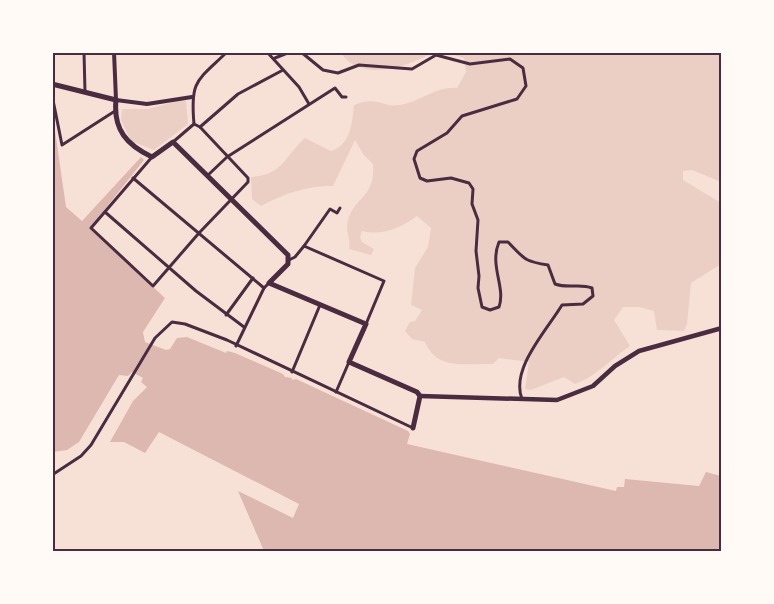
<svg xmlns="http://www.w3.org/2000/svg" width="774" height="604" font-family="'DM Sans',sans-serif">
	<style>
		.green { fill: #ebcfc5 }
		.water { fill: #dcb8b0 }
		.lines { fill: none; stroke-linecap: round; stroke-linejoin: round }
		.minor { stroke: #4a2c40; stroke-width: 3 }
		.tertiary { stroke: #4a2c40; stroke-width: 4 }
		.secondary { stroke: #4a2c40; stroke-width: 4.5 }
		.trunk { stroke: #4a2c40; stroke-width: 5 }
		.neatline { fill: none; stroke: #4a2c40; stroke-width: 2 }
	</style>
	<rect width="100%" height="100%" fill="#f7e1d7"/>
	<g class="green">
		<path d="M341 53H432C407 67 361 83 341 53Z"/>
		<path d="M447 53H721V182L692 170 683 171V180L721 203V264L691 283 687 324 684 331 657 330 654 311 639 307H623L614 320 630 346C612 358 596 377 575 384L564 377 531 390 525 389 529 362 499 358 493 364C466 363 437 371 425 342L412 339 405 331 410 322 415 321 422 310 411 305 415 268 428 247 431 228 417 216C401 228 382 236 362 231L360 237 362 242 374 249 371 255 349 249C351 239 345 230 348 220 356 194 375 199 373 164L363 154 355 140 333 186C306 186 285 193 261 206L252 199 251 177C283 175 284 157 305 138L331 151C351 145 352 123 354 105 380 95 381 108 400 105 419 102 438 85 457 88L466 72 464 58Z"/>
		<path d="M178 101H186L188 124 154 150 131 141 121 120 122 109H148Z"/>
	</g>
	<path class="water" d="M52 110 66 207 82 221 141 157 144 160 90 228 165 298 143 332 145 342 166 350 170 349 177 338 187 337 226 353 227 351 235 353 283 374 285 377 292 378V380L296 379 408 431 410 434 407 444 616 491 617 487H624L625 479 699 486 706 472 721 476V551H264L238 491 293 518 299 504 159 432 145 453 124 442H110L133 401 147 387 141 382 143 378 132 372 128 376 119 375 79 442 67 450 53 452Z"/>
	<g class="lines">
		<g class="minor">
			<path d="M84 52 85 92"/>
			<path d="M267 52 299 87 309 104"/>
			<path d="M301 52 323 70 338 73 359 65 412 69 436 55 470 64 510 59 523 68 526 86 517 99 462 116 447 133 417 151 414 159 420 178 427 181 451 178 469 183 473 189 472 204 478 220 476 251 479 276 478 288 482 307 490 310 499 307C506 287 489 266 499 242H508C525 259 523 261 548 265L555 284C569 289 579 283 592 288L593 296 583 304 562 305C547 330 510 369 522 399"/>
			<path d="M275 58 290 52"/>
			<path d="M52 95 62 145 115 111"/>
			<path d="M200 127 238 94 283 70"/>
			<path d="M173 142 194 124C190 80 197 81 227 52"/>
			<path d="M152 157 91 228 153 286 199 233 248 182V178L200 127 194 124"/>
			<path d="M207 176 227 157 335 88 342 97H346"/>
			<path d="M133 178 264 288"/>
			<path d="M105 212 196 291 244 327"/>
			<path d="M304 246 330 209 337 213 340 208"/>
			<path d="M289 260 295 257 304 246 384 281 366 324"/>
			<path d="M226 315 253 278"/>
			<path d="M236 346 264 288 269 283"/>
			<path d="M292 372 320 305"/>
			<path d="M336 392 349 362"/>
			<path d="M52 475 81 456 91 445 155 338 172 322 185 324 227 340 413 428"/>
		</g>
		<path class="tertiary" d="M114 52 116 100 147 104 192 97"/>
		<path class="secondary" d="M420 396 557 400 593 386 615 366 639 351 722 328"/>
		<path class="trunk" d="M52 84 116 100C113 130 127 145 152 157L173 142 288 255V264L269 283 366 324 349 362 417 392 420 396 413 428"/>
	</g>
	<rect width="774" height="604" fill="none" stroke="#fffaf5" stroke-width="108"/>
	<rect x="54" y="54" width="666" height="496" class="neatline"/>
</svg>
